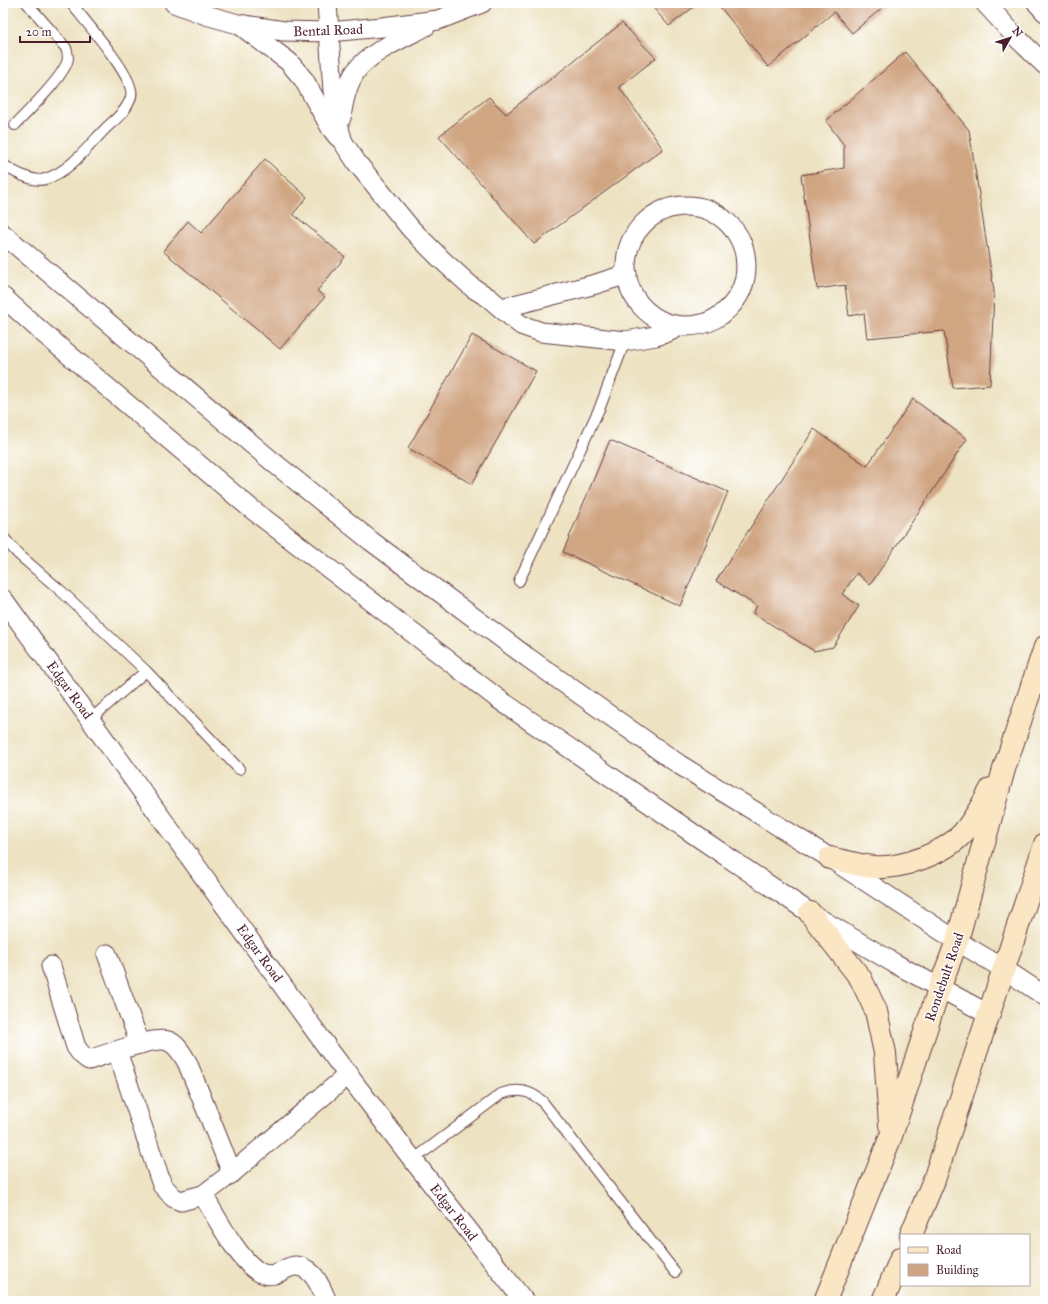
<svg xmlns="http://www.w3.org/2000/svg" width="1048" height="1304" font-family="'IM FELL Great Primer',serif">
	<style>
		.building { fill: #d0a582 }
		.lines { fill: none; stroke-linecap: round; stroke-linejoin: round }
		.service-casing { stroke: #623c42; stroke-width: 12 }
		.minor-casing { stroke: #623c42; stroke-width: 21 }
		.secondary-casing { stroke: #623c42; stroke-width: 24 }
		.service { stroke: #fff; stroke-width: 10 }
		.minor { stroke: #fff; stroke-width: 19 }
		.secondary { stroke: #fbe6c4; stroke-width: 22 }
		.labels { text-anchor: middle; stroke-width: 3; stroke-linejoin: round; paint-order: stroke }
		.street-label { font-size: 14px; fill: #4a1f2b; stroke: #fff }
	</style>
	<rect width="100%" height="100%" fill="#fff"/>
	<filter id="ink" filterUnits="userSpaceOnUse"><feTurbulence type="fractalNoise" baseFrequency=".025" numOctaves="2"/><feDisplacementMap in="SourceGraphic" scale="8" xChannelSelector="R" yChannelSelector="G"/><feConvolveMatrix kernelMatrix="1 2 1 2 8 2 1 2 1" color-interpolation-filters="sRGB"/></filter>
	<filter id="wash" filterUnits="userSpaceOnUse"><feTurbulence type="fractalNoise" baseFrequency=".012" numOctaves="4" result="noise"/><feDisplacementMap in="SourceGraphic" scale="16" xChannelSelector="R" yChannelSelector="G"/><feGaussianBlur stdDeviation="0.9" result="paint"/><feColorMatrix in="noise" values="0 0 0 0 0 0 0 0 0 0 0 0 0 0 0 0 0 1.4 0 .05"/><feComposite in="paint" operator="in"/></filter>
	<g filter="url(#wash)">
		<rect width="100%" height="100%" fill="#ede2c1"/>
		<g id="blocks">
			<g class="building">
				<path d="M654 3H699L669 26 651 5Z"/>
				<path d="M717 3H888L852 33 834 12 768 67Z"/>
				<path d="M622 23 656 58 619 87 663 149 534 244 439 136 489 97 506 114Z"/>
				<path d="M905 52 969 130 994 291 990 385 953 388 944 331 867 338 864 313 849 316 845 285 817 289 801 175 844 168V145L826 121Z"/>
				<path d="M265 159 307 197 293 214 345 257 317 291 325 297 280 349 163 251 188 221 201 233Z"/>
				<path d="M472 335 536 371 472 484 408 448Z"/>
				<path d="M913 399 967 439 870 585 857 573 842 594 859 606 833 647 814 651 753 613 757 606 716 581 814 429 867 466Z"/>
				<path d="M610 440 728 492 680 606 563 552Z"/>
			</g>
		</g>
	</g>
	<g filter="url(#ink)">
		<use href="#blocks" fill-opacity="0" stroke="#623c42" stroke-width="1"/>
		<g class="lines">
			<defs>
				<g id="service">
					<path d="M15 125C27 112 67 74 68 58 68 55 67 51 66 48L27 3"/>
					<path d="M3 164C11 171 34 183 45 179 70 172 89 145 107 127 115 120 125 112 129 102 131 99 132 93 131 90 128 70 85 21 71 3"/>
					<path d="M3 537 18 554 60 590 146 671 239 769"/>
					<path d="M519 581 600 407 625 341"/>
					<path d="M91 719 146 671"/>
					<path d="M413 1160 501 1094C517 1088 529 1090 542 1101L675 1272"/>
				</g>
				<g id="minor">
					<path d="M174 3 206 15 238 24 284 31 329 32 382 27 438 20 482 3"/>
					<path d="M327 3 333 91 340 132 343 142 357 163 411 229 441 259 473 288 489 298 521 325 541 332 625 341 656 336 668 332 680 326"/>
					<path d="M985 3 1015 36 1045 65"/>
					<path d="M1037 3 1045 12"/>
					<path d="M240 25 289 62 304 80 331 128 338 137"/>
					<path d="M341 118C343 102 347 84 356 71 370 52 405 37 426 26"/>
					<circle cx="686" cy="266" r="60"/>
					<path d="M3 234 273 462 371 541 527 657 680 765 830 858 957 941 1004 969 1045 996"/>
					<path d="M3 297 42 332 249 507 497 698 698 837 810 913 894 963 988 1014"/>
					<path d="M502 308 596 284 627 274"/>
					<path d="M3 599 332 1054 413 1160 524 1301"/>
					<path d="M107 954 140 1044"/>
					<path d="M51 966 76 1047C80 1053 83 1057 89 1060 105 1055 154 1036 168 1041 177 1044 182 1054 187 1062L232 1173"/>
					<path d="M117 1051 162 1185 174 1198 181 1201 203 1195 232 1173 349 1074"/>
					<path d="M203 1195C216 1216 238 1260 259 1272 281 1284 289 1252 312 1274 319 1281 323 1293 327 1301"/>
				</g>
				<g id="secondary">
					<path d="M830 858C845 861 860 866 875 867 901 869 945 853 963 833 974 820 983 804 991 789"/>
					<path d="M810 913 861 979 876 1011 885 1053 890 1125"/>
					<path d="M911 1235 934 1180 1045 844"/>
					<path d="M825 1301 891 1136 939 989 957 941 1004 769 1045 647"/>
					<path d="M883 1301 901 1258"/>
				</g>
			</defs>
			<use href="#service" class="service-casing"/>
			<use href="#minor" class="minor-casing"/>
			<use href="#secondary" class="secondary-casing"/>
			<use href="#service" class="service"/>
			<use href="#minor" class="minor"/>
			<use href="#secondary" class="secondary"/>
		</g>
	</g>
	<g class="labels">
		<g class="street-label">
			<text transform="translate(328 30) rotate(-2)" y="5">Bental Road</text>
			<text transform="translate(70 690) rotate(54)" y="5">Edgar Road</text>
			<text transform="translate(260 953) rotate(54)" y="5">Edgar Road</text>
			<text transform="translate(944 977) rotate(-71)" y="5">Rondebult Road</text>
			<text transform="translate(454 1212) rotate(52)" y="5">Edgar Road</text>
		</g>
	</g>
	<rect width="1048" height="1304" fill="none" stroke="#fff" stroke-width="16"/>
	<rect x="900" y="1234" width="130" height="52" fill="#ffffff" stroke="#b7a5aa"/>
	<rect x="908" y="1247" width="20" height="6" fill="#fbe6c4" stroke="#b7a5aa"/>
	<text x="936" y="1254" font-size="12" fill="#4a1f2b">Road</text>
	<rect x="908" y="1264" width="20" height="12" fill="#d0a582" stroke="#b7a5aa"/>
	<text x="936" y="1274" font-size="12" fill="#4a1f2b">Building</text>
	<g transform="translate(1010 38) rotate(51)" stroke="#ffffff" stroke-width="3" paint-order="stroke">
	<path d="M0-3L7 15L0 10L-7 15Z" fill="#4a1f2b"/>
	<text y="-6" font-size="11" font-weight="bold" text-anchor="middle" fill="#4a1f2b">N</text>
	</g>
	<path d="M20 36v6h70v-6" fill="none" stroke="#4a1f2b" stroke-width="2"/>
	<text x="26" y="36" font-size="12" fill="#4a1f2b" stroke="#ffffff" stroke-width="3" paint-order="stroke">20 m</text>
</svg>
